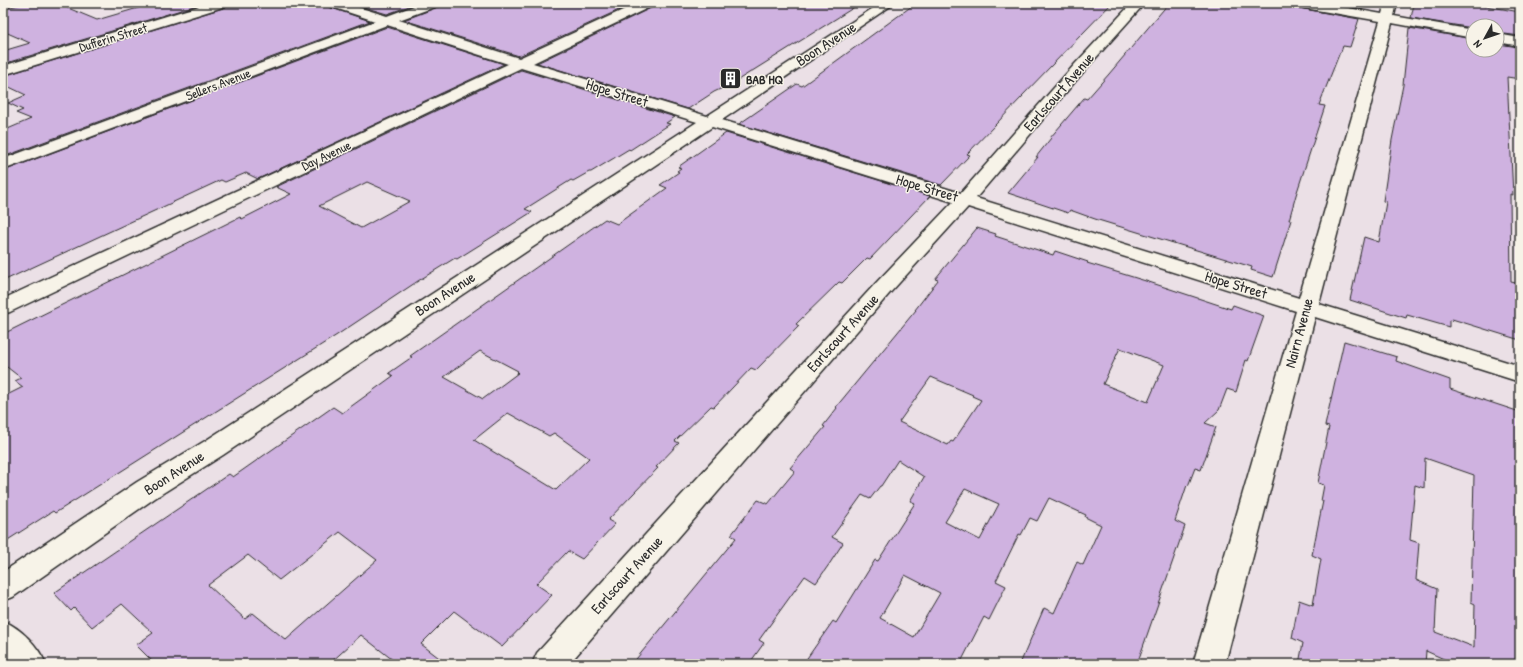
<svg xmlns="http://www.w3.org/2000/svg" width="1523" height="667" font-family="'Patrick Hand',sans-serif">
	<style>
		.building { fill: #cfb2e0; stroke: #2b2b2b; fill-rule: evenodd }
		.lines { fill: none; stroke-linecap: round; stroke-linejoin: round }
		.street-casing { stroke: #2b2b2b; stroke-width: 3 }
		.secondary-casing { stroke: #2b2b2b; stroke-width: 3 }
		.street { fill: #f7f3e8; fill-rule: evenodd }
		.secondary { fill: #f7f3e8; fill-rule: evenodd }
		.labels { text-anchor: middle; stroke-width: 3; stroke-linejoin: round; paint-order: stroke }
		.far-street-label { font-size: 13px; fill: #2b2b2b; stroke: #f7f3e8 }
		.far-poi-label { font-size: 13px; font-weight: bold; fill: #2b2b2b; stroke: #f7f3e8; text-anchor: start }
		.street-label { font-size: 15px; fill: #2b2b2b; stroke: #f7f3e8 }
	</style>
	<rect width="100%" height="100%" fill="#ebe0e6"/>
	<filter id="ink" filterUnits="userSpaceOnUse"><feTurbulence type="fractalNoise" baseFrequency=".025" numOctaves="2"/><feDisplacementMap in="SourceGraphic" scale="8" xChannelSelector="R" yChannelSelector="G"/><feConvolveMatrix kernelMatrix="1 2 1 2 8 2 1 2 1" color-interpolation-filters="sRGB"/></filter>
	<g filter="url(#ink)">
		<g class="building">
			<path d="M26 3H56L97 20 155 3H204L3 64V51L30 43 3 31V9Z"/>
			<path d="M229 3H326L329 7 370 21 3 157V131L31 119 16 113 23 110 8 103 26 95 3 84V76L226 7Z"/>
			<path d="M350 3H418L387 14Z"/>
			<path d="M440 3 461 4 634 3 519 56 404 20 438 7Z"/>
			<path d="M655 3H861L733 83 714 92 688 109 537 63 653 7Z"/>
			<path d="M916 3H1112L1022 96H1023L967 154 970 155 941 185 739 124 797 84 802 86Z"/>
			<path d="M1169 3H1292L1294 7 1299 8 1359 19 1350 47 1343 46 1341 52H1340L1319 105 1325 106 1296 195 1289 220H1291L1273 277 1251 270 1252 267 1095 219 1070 210 1068 213 1008 193 1038 157H1036L1051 138H1050L1084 98 1087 99 1109 74Z"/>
			<path d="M1329 3H1364L1362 9Z"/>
			<path d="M1420 3H1455L1474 6V4L1520 12V36L1497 33V26H1473V28L1411 18 1414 4 1420 5Z"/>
			<path d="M387 27 504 64 258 179 246 173 225 182 221 180 3 281V171Z"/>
			<path d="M1409 28 1473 39V50H1497V44L1520 47V79L1507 77 1513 195 1510 194 1511 282 1520 284V340L1452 319V321L1449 320V327L1407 315 1406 318 1350 300 1364 237 1379 242 1386 202 1383 201 1392 140 1403 85Z"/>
			<path d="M521 70 675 117 666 123 670 124 630 150 629 149 591 172H589L573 181 571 180 525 209 532 212 457 259 455 258 418 281 337 335 55 513 53 511 3 543V397L23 387 15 381 21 378 3 364V334L222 226 240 217 242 219 291 194 276 187ZM367 182 410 201 361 228 319 206Z"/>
			<path d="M726 133 930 196 870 259 867 258 842 283 839 282 796 324 799 326 756 370 751 368 714 407 711 406 675 441 679 443 656 467 658 468 608 520 615 524 582 559 568 551 536 584 552 595 502 647 454 611 421 644 447 664H398L361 635 329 664H155L136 645 153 633 122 604 92 627 74 608 71 611 54 593 229 474 233 477 333 407 342 413 393 376 389 373 412 357 410 356 605 219 617 224 667 188 660 185 679 172 677 171 681 168 678 167ZM480 351 518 371 517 372 518 373 483 399 444 377ZM508 413 549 436 554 433 589 458 556 490 474 440ZM340 532 377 560 286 640 253 613 245 619 208 585 248 555 279 580Z"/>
			<path d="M977 228 996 234 995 236 1053 255 1055 251 1088 262 1087 263 1149 282 1231 309 1233 305 1264 316 1248 361 1246 360 1236 392 1227 389 1219 410 1205 423 1216 427 1201 470 1195 468 1188 486 1187 485 1175 521 1185 526 1137 664H1020L1044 608 1054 613 1077 562 1083 565 1101 525 1085 517 1086 515 1049 498 1037 521 1030 518 1021 535 1019 534 996 581 1006 586 989 620 984 617 960 664H803L833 621 836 623 875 560 878 561 915 503 910 501 924 477 898 460 881 486H880L870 499 862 495 832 537 843 543 830 563 816 583 805 576 759 640 764 643 749 664H632L736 538 731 535 758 500 768 504 795 471 790 468 825 427 823 426 837 408 836 407 916 310H915L938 280 935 279ZM1120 348 1164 365 1148 402 1103 384ZM931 377 973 395 972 396 981 400 953 442 951 441 948 445 899 422ZM965 489 999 504 980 540 945 522ZM905 575 940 593 914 637 880 618Z"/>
			<path d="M1344 341 1397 357 1396 361 1450 380V389L1520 412V492H1518L1520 538V664H1455L1426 651 1425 664H1299L1303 643 1292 638 1299 600 1313 605 1321 559 1312 555 1323 501H1321L1324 485 1318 483 1329 427 1325 426ZM1425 458 1474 475 1471 602 1475 604 1474 647 1435 632 1437 589 1416 580 1419 543 1410 540 1415 485 1424 488Z"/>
		</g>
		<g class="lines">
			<defs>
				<g id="street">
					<path d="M327 3H345L387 16 422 3H439L437 6 399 20 519 58 638 3H654L652 6 533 63 707 116 881 3H895L722 120 961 193 1075 64 1132 3H1145L1085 70 976 198 1299 298 1380 21 1299 7 1295 6 1293 3H1320L1382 14 1385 3H1397L1394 16 1473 30V38L1392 23 1319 304 1520 366V382L1315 317 1225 664H1193L1296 311 968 207 889 294 569 664H532L537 653 875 284 953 202 712 127 223 455 155 498 13 597 3 601V572L137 482 205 441 697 122 521 68 10 312 3 314V299L508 64 387 25 3 170V159L375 21 329 6Z"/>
					<path d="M1497 34 1520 38V46L1497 42Z"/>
					<path d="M3 621C21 628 38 646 46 664H9L3 657Z"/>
				</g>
				<path id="secondary" d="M209 3H228L226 6 3 75V66Z"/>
			</defs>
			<use href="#street" class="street-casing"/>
			<use href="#secondary" class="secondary-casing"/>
			<use href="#street" class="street"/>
			<use href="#secondary" class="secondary"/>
		</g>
	</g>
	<defs>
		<symbol id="building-square" viewBox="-11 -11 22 22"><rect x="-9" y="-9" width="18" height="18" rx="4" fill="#2b2b2b" stroke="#f7f3e8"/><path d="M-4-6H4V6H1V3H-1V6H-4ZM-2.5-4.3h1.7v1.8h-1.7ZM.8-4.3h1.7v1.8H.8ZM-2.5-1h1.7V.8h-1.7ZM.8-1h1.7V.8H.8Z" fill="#fff"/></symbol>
	</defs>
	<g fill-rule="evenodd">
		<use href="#building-square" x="718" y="66" width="25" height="25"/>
	</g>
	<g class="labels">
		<g class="far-street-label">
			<text transform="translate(113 37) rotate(-17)" y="5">Dufferin Street</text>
			<text transform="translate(218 84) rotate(-21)" y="5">Sellers Avenue</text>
			<text transform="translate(326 155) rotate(-25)" y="5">Day Avenue</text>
		</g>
		<g class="far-poi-label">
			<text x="746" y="84">BAB HQ</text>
		</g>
		<g class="street-label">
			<text transform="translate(826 44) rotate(-33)" y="5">Boon Avenue</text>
			<text transform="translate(1059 92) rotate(-49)" y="5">Earlscourt Avenue</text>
			<text transform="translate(617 93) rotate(17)" y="5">Hope Street</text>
			<text transform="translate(927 188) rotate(17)" y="5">Hope Street</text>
			<text transform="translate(1236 285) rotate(17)" y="5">Hope Street</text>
			<text transform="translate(445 294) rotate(-33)" y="5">Boon Avenue</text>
			<text transform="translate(843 333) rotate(-48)" y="5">Earlscourt Avenue</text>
			<text transform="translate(1299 333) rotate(-75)" y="5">Nairn Avenue</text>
			<text transform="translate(174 473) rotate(-33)" y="5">Boon Avenue</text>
			<text transform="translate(627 575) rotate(-48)" y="5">Earlscourt Avenue</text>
		</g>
	</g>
	<rect width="1523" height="667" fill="none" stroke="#f7f3e8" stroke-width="16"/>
	<rect x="8" y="8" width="1507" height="651" fill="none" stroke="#2b2b2b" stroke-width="1.5" filter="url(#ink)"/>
	<g transform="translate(1485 38) rotate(230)"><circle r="19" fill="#f7f3e8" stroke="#a5a39c"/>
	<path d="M0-3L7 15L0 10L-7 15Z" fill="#2b2b2b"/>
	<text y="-6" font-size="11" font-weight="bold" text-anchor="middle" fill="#2b2b2b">N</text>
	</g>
</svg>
